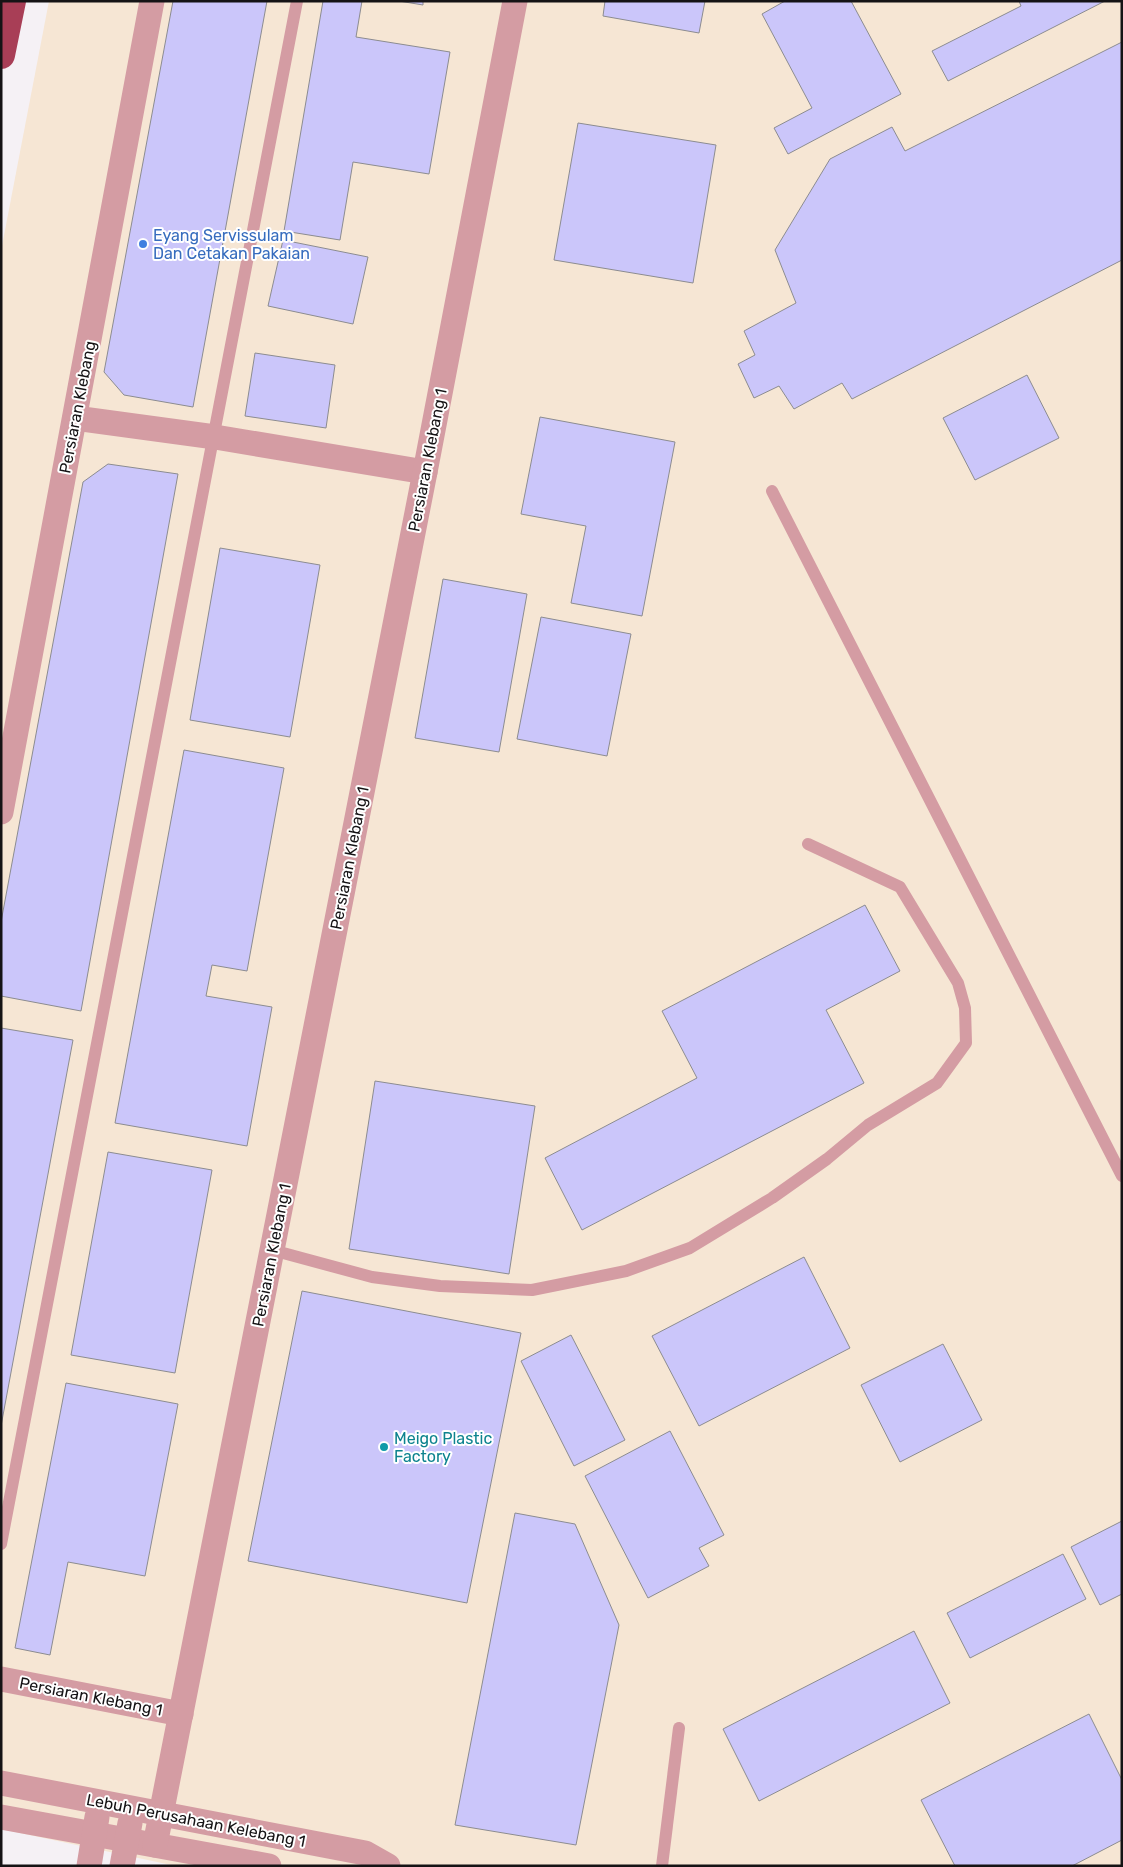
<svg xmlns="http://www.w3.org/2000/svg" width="1123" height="1867" font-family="Rubik,sans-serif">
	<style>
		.industrial { fill: #f6e6d4 }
		.building { fill: #cbc6fa; stroke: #8c8c90 }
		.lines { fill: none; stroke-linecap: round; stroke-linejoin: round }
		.service { stroke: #d49ca3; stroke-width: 12 }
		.minor { stroke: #d49ca3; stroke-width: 25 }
		.trunk { stroke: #a83e56; stroke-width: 28 }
		.shop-dot { fill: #3f7fe0; stroke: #fff; stroke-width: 2 }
		.culture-dot { fill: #0f9aa8; stroke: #fff; stroke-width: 2 }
		.labels { text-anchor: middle; stroke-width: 4; stroke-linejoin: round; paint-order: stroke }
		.shop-label { font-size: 16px; fill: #366cbe; stroke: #fff; text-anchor: start }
		.street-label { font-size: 16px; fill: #151315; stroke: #fff }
		.culture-label { font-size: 16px; fill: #0d838f; stroke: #fff; text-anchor: start }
	</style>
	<rect width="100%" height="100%" fill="#f5f1f5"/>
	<path class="industrial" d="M49 1H1122V1866H176L1 1829V251Z"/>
	<g class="building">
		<path d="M173 1H267L193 407 124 395 104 372Z"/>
		<path d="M323 1H362L356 37 450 52 429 174 353 162 340 240 284 231Z"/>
		<path d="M399 1H423V5Z"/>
		<path d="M605 1H705L699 33 603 16Z"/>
		<path d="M785 1H851L901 94 788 154 774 128 812 108 762 14Z"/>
		<path d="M1019 1H1105L948 81 932 51 1021 6Z"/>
		<path d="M1122 42V260L852 399 842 383 794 409 779 386 754 398 738 364 755 355 744 331 796 303 775 250 830 159 892 127 905 151Z"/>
		<path d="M578 123 716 145 693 283 554 260Z"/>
		<path d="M283 240 368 257 353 324 268 306Z"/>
		<path d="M255 353 335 365 326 428 245 416Z"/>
		<path d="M1027 375 1059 438 975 480 943 418Z"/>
		<path d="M540 417 675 442 642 616 571 603 586 526 521 514Z"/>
		<path d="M108 464 178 474 81 1011 1 996V922L83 482Z"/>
		<path d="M220 548 320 565 290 737 190 720Z"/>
		<path d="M443 579 527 594 499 752 415 738Z"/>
		<path d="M541 617 631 634 607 756 517 739Z"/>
		<path d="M184 750 284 768 247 971 212 965 206 996 272 1007 247 1146 115 1123Z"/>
		<path d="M865 905 900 971 826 1010 864 1083 582 1230 545 1158 697 1078 662 1011Z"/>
		<path d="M1 1028 73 1040 1 1426Z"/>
		<path d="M375 1081 535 1106 509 1274 349 1249Z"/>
		<path d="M108 1152 212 1170 175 1373 71 1355Z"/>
		<path d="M804 1257 850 1348 699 1426 652 1336Z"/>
		<path d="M302 1291 521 1333 467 1603 248 1561Z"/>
		<path d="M571 1335 625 1440 574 1466 521 1361Z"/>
		<path d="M943 1344 982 1420 900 1462 861 1385Z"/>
		<path d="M66 1383 178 1404 145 1576 68 1562 50 1655 15 1648Z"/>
		<path d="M670 1431 724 1535 699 1548 709 1566 648 1598 585 1476Z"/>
		<path d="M515 1513 575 1524 619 1625 576 1845 455 1825Z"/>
		<path d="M1122 1521V1594L1100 1605 1071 1547Z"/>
		<path d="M1063 1554 1086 1599 970 1658 947 1613Z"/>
		<path d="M914 1631 950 1703 759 1801 723 1729Z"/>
		<path d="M1089 1714 1122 1780V1840L1072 1866H955L921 1800Z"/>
	</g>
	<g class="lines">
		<g class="service">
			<path d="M772 491 1122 1176"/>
			<path d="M272 1250 372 1277 440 1286 532 1290 626 1271 690 1248 772 1198 827 1159 868 1125 937 1083 966 1043 965 1008 958 983 900 887 808 844"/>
			<path d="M1 1544 297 1"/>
			<path d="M662 1866 679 1728"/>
		</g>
		<g class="minor">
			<path d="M75 418 215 437 425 472"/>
			<path d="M1 812 152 1"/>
			<path d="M1 1679 181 1714"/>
			<path d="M1 1783 365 1853 388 1866"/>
			<path d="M1 1817 269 1866"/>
			<path d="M155 1845 425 472 515 1"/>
			<path d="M89 1866 97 1817"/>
			<path d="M122 1866 130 1823"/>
		</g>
		<path class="trunk" d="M1 55 12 1"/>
	</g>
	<circle class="shop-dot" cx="143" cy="244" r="5"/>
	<circle class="culture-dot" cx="384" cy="1447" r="5"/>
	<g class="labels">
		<g class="shop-label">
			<text x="153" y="241">Eyang Servissulam<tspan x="153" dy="18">Dan Cetakan Pakaian</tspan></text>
		</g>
		<g class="street-label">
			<text transform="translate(77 407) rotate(-79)" y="6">Persiaran Klebang</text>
			<text transform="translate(427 460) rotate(-79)" y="6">Persiaran Klebang 1</text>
			<text transform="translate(349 858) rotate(-79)" y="6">Persiaran Klebang 1</text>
			<text transform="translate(271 1255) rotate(-79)" y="6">Persiaran Klebang 1</text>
			<text transform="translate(91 1696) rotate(11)" y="6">Persiaran Klebang 1</text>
			<text transform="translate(196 1820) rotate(11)" y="6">Lebuh Perusahaan Kelebang 1</text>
		</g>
		<g class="culture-label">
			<text x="394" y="1444">Meigo Plastic<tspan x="394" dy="18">Factory</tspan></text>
		</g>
	</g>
	<rect width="1123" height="1867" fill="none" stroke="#151315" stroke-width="5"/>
</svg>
